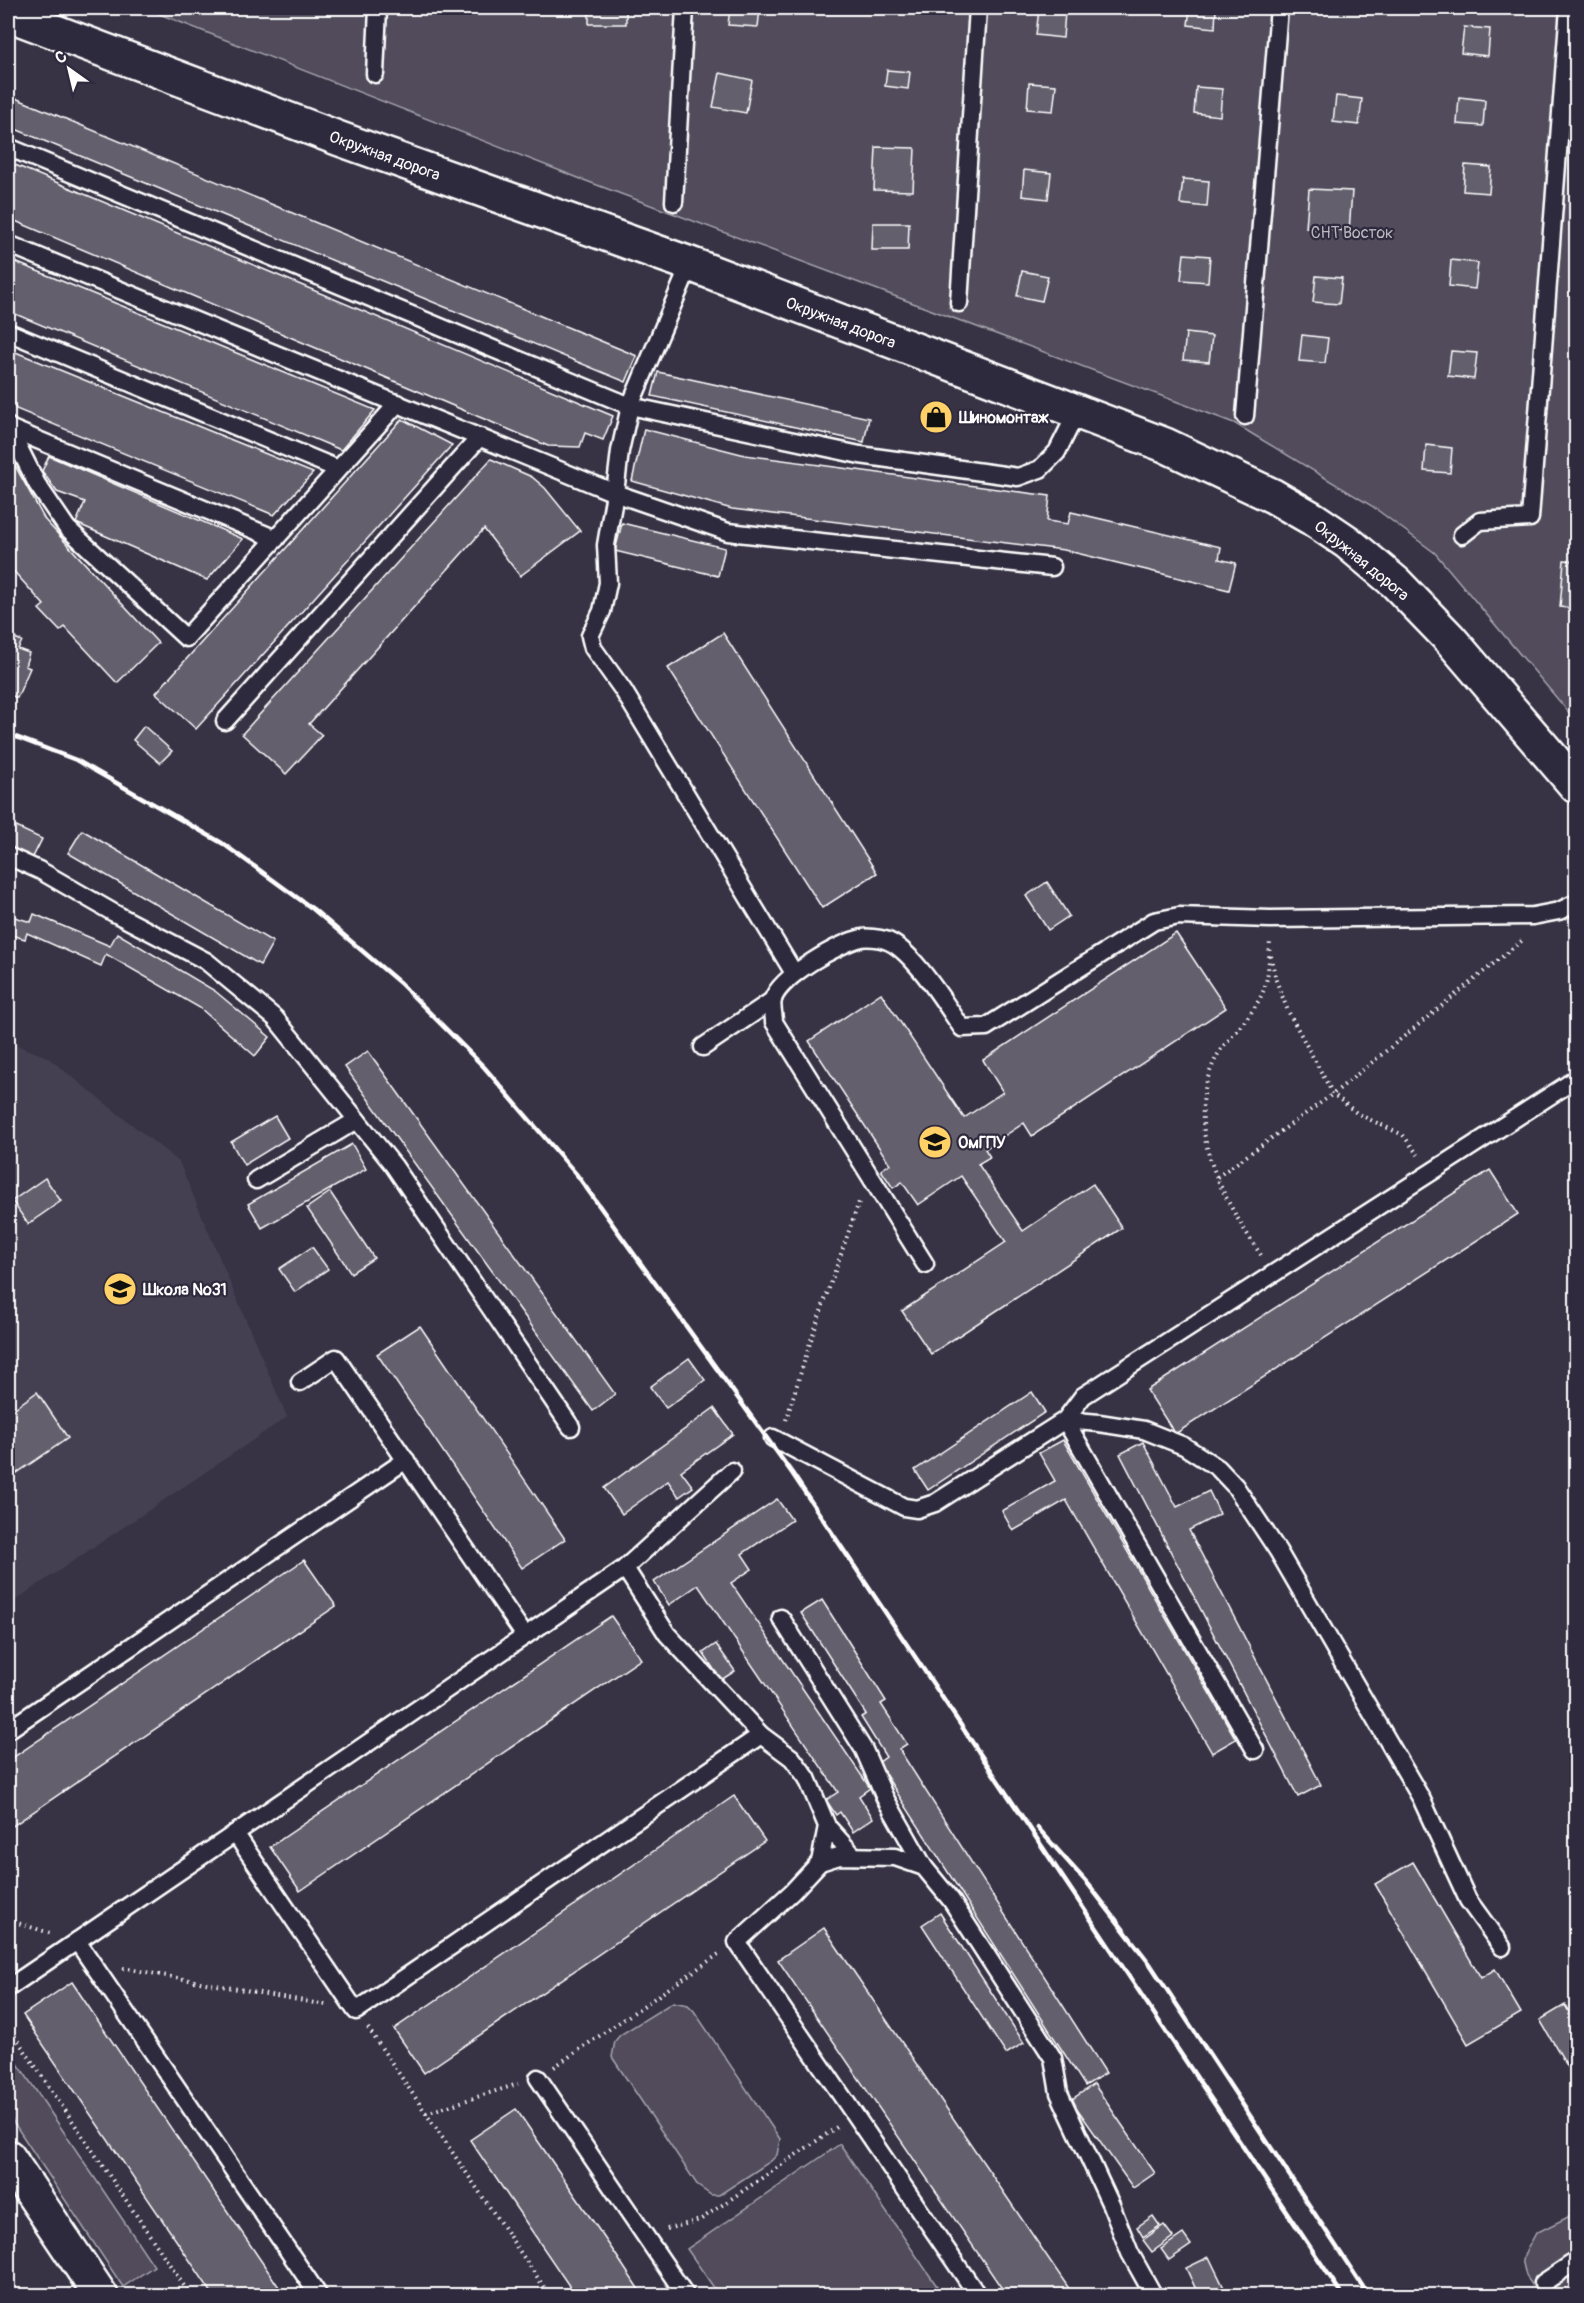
<svg xmlns="http://www.w3.org/2000/svg" width="1584" height="2303" font-family="Pangolin,sans-serif">
	<style>
		.built { fill: #444051 }
		.green { fill: #514c5c; stroke: #a8a6ae; stroke-width: 1.5 }
		.building { fill: #635f6d; stroke: #fff; stroke-width: 1.5 }
		.lines { fill: none; stroke-linecap: round; stroke-linejoin: round }
		.service-casing { stroke: #fff; stroke-width: 21 }
		.secondary-casing { stroke: #fff; stroke-width: 38 }
		.path { stroke: #fff; stroke-width: 4; stroke-dasharray: 1.5 4.5; stroke-linecap: butt }
		.service { stroke: #2f2a3d; stroke-width: 16 }
		.secondary { stroke: #2f2a3d; stroke-width: 33 }
		.rail { stroke: #fff; stroke-width: 4.5 }
		.labels { text-anchor: middle; stroke-width: 4.5; stroke-linejoin: round; paint-order: stroke }
		.street-label { font-size: 16px; fill: #fff; stroke: #2f2a3d }
		.park-label { font-size: 16px; fill: #b9b7be; stroke: #2f2a3d }
		.poi-label { font-size: 16px; font-weight: bold; fill: #fff; stroke: #2f2a3d; text-anchor: start }
	</style>
	<rect width="100%" height="100%" fill="#373345"/>
	<filter id="ink" filterUnits="userSpaceOnUse"><feTurbulence type="fractalNoise" baseFrequency=".0167" numOctaves="2"/><feDisplacementMap in="SourceGraphic" scale="12" xChannelSelector="R" yChannelSelector="G"/><feConvolveMatrix kernelMatrix="1 2 1 2 8 2 1 2 1" color-interpolation-filters="sRGB"/></filter>
	<g filter="url(#ink)">
		<path class="built" d="M8 1042 47 1057 179 1162 287 1417 8 1605Z"/>
		<g class="green">
			<path d="M144 8H1576V721L1435 553 1372 506 1234 423 581 179Z"/>
			<path d="M673 2002 688 2005 694 2011 780 2139 777 2155 771 2161 719 2195H711L698 2186 612 2057 615 2041 620 2035Z"/>
			<path d="M8 2049 154 2266 123 2287 8 2114Z"/>
			<path d="M840 2144 943 2295H719L687 2249Z"/>
			<path d="M1576 2213V2295H1539L1526 2276 1522 2259 1536 2233Z"/>
		</g>
		<g class="building">
			<rect x="589" y="8" width="37" height="16"/>
			<path d="M730 8H760L758 27 728 25Z"/>
			<path d="M1190 8H1216L1215 28 1188 25Z"/>
			<path d="M1039 9 1065 12 1063 38 1036 35Z"/>
			<path d="M1464 27 1490 29 1488 56 1461 53Z"/>
			<path d="M887 70 910 72 908 89 885 86Z"/>
			<path d="M720 73 752 80 746 113 713 107Z"/>
			<path d="M1029 83 1056 85 1053 111 1027 109Z"/>
			<path d="M1196 87 1222 89 1220 116 1194 113Z"/>
			<path d="M8 95 637 356 626 382 8 126Z"/>
			<path d="M1336 96 1362 99 1359 125 1333 122Z"/>
			<path d="M1459 97 1485 100 1483 126 1457 124Z"/>
			<path d="M876 147 915 148 913 191 874 190Z"/>
			<path d="M8 162 613 416 603 440 585 433 580 447 548 446 8 218Z"/>
			<path d="M1465 165 1491 167 1489 193 1463 191Z"/>
			<path d="M1024 170 1051 173 1048 199 1022 196Z"/>
			<path d="M1183 179 1209 181 1207 207 1180 204Z"/>
			<path d="M1309 189 1352 191 1349 231 1306 228Z"/>
			<path d="M873 223H909L908 250H872Z"/>
			<path d="M1184 254 1210 256 1208 282 1181 280Z"/>
			<path d="M8 259 375 410 341 450 8 311Z"/>
			<path d="M1451 260 1478 263 1475 289 1449 286Z"/>
			<path d="M1022 271 1048 276 1042 301 1017 296Z"/>
			<path d="M1316 276 1342 278 1339 304 1313 302Z"/>
			<path d="M1186 333 1212 336 1209 362 1183 360Z"/>
			<path d="M1302 335 1328 338 1325 363 1299 361Z"/>
			<path d="M13 351 313 473 274 515 16 409 8 396V366Z"/>
			<path d="M1451 351 1477 353 1474 379 1448 376Z"/>
			<path d="M658 372 869 418 864 442 652 396Z"/>
			<path d="M402 419 452 445 196 729 156 693Z"/>
			<path d="M644 429 745 455 1050 496 1047 521 1068 524 1071 512 1221 547 1219 559 1236 563 1229 590 1064 550 732 509 632 481Z"/>
			<path d="M1426 445 1452 448 1450 473 1424 471Z"/>
			<path d="M8 453 45 520 158 643 117 683 65 627 60 631 39 609 44 605 8 565Z"/>
			<path d="M49 456 243 539 207 580 76 523 85 502 57 492 42 471Z"/>
			<path d="M491 459 532 477 545 488 580 531 520 576 484 529 309 724 322 735 286 774 242 734Z"/>
			<path d="M622 523 725 548 718 576 615 551Z"/>
			<path d="M1564 560 1576 561V609L1560 607Z"/>
			<path d="M723 633 877 873 822 908 668 668Z"/>
			<path d="M8 635 22 641 18 649 29 653 25 666 30 668 17 698 8 694Z"/>
			<path d="M144 726 172 751 160 763 133 740Z"/>
			<path d="M8 823 42 839 32 859 8 847Z"/>
			<path d="M82 830 273 942 260 965 68 853Z"/>
			<path d="M1047 882 1069 916 1048 930 1026 896Z"/>
			<path d="M34 914 110 946 117 933 215 991 270 1037 255 1056 200 1008 106 954 101 966 27 933 25 939 8 934V915L31 922Z"/>
			<path d="M1176 933 1226 1008 1032 1136 1024 1123 985 1149 990 1157 978 1164 1023 1231 1093 1184 1122 1228 931 1354 902 1311 1006 1242 961 1176 918 1205 902 1182 893 1188 881 1170 890 1164 809 1041 881 993 964 1118 1003 1092 983 1060Z"/>
			<path d="M368 1051 615 1394 593 1411 345 1067Z"/>
			<path d="M275 1116 288 1138 244 1165 231 1142Z"/>
			<path d="M352 1144 366 1169 262 1228 248 1204Z"/>
			<path d="M1490 1170 1518 1214 1175 1434 1147 1390Z"/>
			<path d="M45 1178 61 1201 28 1224 12 1201Z"/>
			<path d="M330 1192 374 1258 351 1273 307 1208Z"/>
			<path d="M312 1247 328 1269 295 1292 279 1269Z"/>
			<path d="M420 1326 565 1539 522 1568 377 1354Z"/>
			<path d="M689 1358 705 1380 666 1408 650 1387Z"/>
			<path d="M37 1392 68 1438 8 1479V1413Z"/>
			<path d="M1032 1392 1045 1412 928 1490 915 1470Z"/>
			<path d="M714 1408 733 1434 681 1471 693 1487 679 1497 668 1481 622 1514 604 1488Z"/>
			<path d="M1063 1440 1236 1739 1212 1753 1066 1500 1013 1531 1002 1511 1055 1481 1039 1453Z"/>
			<path d="M1143 1442 1177 1507 1209 1491 1220 1514 1189 1530 1321 1785 1298 1797 1120 1454Z"/>
			<path d="M777 1499 792 1520 742 1554 752 1569 731 1583 870 1788 859 1796 873 1818 853 1832 840 1812 836 1815 826 1800 838 1792 698 1585 669 1605 654 1582Z"/>
			<path d="M304 1560 336 1606 8 1829V1761Z"/>
			<path d="M822 1600 886 1701 881 1704 907 1744 899 1749 1106 2073 1085 2086 878 1763 886 1757 861 1717 866 1714 801 1613Z"/>
			<path d="M611 1616 641 1659 300 1891 270 1847Z"/>
			<path d="M716 1644 735 1671 721 1680 703 1653Z"/>
			<path d="M734 1796 765 1841 424 2073 394 2029Z"/>
			<path d="M1413 1862 1481 1978 1495 1969 1521 2013 1468 2044 1375 1884Z"/>
			<path d="M940 1913 1024 2043 1006 2054 922 1925Z"/>
			<path d="M824 1928 1074 2296H1007L778 1960Z"/>
			<path d="M72 1982 88 2006 285 2296H214L23 2015Z"/>
			<path d="M1565 2005 1576 2024V2081L1540 2020Z"/>
			<path d="M1094 2084 1155 2173 1133 2188 1071 2100Z"/>
			<path d="M516 2109 616 2255 643 2296H576L470 2140Z"/>
			<path d="M1153 2216 1160 2226 1143 2237 1137 2227Z"/>
			<path d="M1164 2225 1173 2237 1152 2252 1143 2240Z"/>
			<path d="M1183 2234 1191 2245 1169 2260 1161 2249Z"/>
			<path d="M1209 2257 1228 2296H1199L1186 2268Z"/>
		</g>
		<g class="lines">
			<defs>
				<g id="service">
					<path d="M375 74 378 8"/>
					<path d="M8 147 630 406 860 455 1018 477 1040 469 1057 452 1077 412"/>
					<path d="M674 202 685 8"/>
					<path d="M8 244 615 493 728 532 1052 567"/>
					<path d="M690 264 630 406 620 451 615 493 606 545 608 583 602 611 590 636 593 648 623 690 794 973"/>
					<path d="M959 303 978 8"/>
					<path d="M8 332 338 469"/>
					<path d="M1245 416 1279 8"/>
					<path d="M8 426 37 484 67 528 186 638 398 403"/>
					<path d="M9 428 276 539"/>
					<path d="M1462 535 1480 521 1530 518 1569 8"/>
					<path d="M225 721 480 437"/>
					<path d="M8 856 41 871 114 913 206 961 275 1018 394 1166 571 1427"/>
					<path d="M703 1047 773 1000"/>
					<path d="M256 1180 357 1120"/>
					<path d="M925 1264 774 1022C774 1015 771 1005 773 999 781 976 839 943 862 938 867 937 879 938 885 940 911 947 946 1005 962 1028L986 1027 1154 921 1179 916 1270 919 1533 916 1559 911 1576 903"/>
					<path d="M300 1382 336 1358 525 1636"/>
					<path d="M773 1438 904 1507 917 1509 935 1503 1065 1420 1083 1396 1576 1079"/>
					<path d="M625 1568 667 1634 761 1735 792 1758 807 1778 827 1826 820 1862 792 1892 737 1942 978 2296"/>
					<path d="M781 1618 864 1750 885 1798 924 1867"/>
					<path d="M8 1730 406 1460"/>
					<path d="M1255 1750 1065 1420 1099 1423 1144 1430 1184 1446 1218 1468 1235 1486 1278 1551 1421 1798 1468 1900 1502 1947"/>
					<path d="M827 1826 854 1856"/>
					<path d="M235 1833 356 2011 761 1735"/>
					<path d="M820 1862 839 1856 895 1857 924 1867 951 1900 1053 2058 1059 2093 1111 2205 1130 2253 1154 2296"/>
					<path d="M77 1941 319 2296"/>
					<path d="M8 1988 625 1568 732 1471"/>
					<path d="M538 2078 686 2296"/>
					<path d="M1543 2283 1576 2261"/>
				</g>
				<g id="secondary">
					<path d="M8 14 340 139 690 264 1165 445 1273 496 1313 519 1347 542 1396 583 1450 639 1576 786"/>
					<path d="M8 2157 101 2296"/>
				</g>
			</defs>
			<use href="#service" class="service-casing"/>
			<use href="#secondary" class="secondary-casing"/>
			<g class="path">
				<path d="M1271 956 1276 980 1288 1011 1333 1094 1358 1114 1403 1135 1418 1155"/>
				<path d="M1217 1177 1333 1094 1524 939"/>
				<path d="M1261 1255C1222 1197 1180 1126 1217 1056 1222 1046 1233 1036 1240 1027 1268 992 1268 984 1270 939"/>
				<path d="M786 1420 810 1343 860 1199"/>
				<path d="M8 1920 50 1933"/>
				<path d="M123 1968 326 2005"/>
				<path d="M8 2026 191 2296"/>
				<path d="M368 2028 550 2296"/>
				<path d="M554 2067 719 1954"/>
				<path d="M426 2113 518 2084"/>
				<path d="M667 2229 700 2220 837 2127"/>
			</g>
			<use href="#service" class="service"/>
			<use href="#secondary" class="secondary"/>
			<g class="rail">
				<path d="M8 734 76 760 222 843 313 909 400 983 484 1067 577 1175 792 1473 1343 2296"/>
				<path d="M1038 1828 1089 1885 1150 1964 1369 2296"/>
			</g>
		</g>
	</g>
	<defs>
		<symbol id="shop-disc" viewBox="-11 -11 22 22"><circle r="9.5" fill="#ffd166" stroke="#2f2a3d"/><path d="M-5-2.5h2.3a2.7 3.5 0 0 1 5.4 0H5L5.5 6h-11ZM-1.5-2.5h3a1.5 2.3 0 0 0-3 0Z" fill="#111"/></symbol>
		<symbol id="university-disc" viewBox="-11 -11 22 22"><circle r="9.5" fill="#ffd166" stroke="#2f2a3d"/><path d="M0-5L7-2L0 1L-7-2ZM-4 1L0 2.5L4 1V4Q0 6-4 4Z" fill="#111"/></symbol>
		<symbol id="school-disc" viewBox="-11 -11 22 22"><circle r="9.5" fill="#ffd166" stroke="#2f2a3d"/><path d="M0-5L7-2L0 1L-7-2ZM-4 1L0 2.5L4 1V4Q0 6-4 4Z" fill="#111"/></symbol>
	</defs>
	<g fill-rule="evenodd">
		<use href="#shop-disc" x="917" y="398" width="38" height="38"/>
		<use href="#university-disc" x="916" y="1123" width="38" height="38"/>
		<use href="#school-disc" x="101" y="1270" width="38" height="38"/>
	</g>
	<g class="labels">
		<g class="street-label">
			<text transform="translate(385 155) rotate(20)" y="6">Окружная дорога</text>
			<text transform="translate(841 322) rotate(21)" y="6">Окружная дорога</text>
			<text transform="translate(1362 560) rotate(39)" y="6">Окружная дорога</text>
		</g>
		<g class="park-label">
			<text x="1352" y="238">СНТ Восток</text>
		</g>
		<g class="poi-label">
			<text x="959" y="423">Шиномонтаж</text>
			<text x="958" y="1148">ОмГПУ</text>
			<text x="143" y="1295">Школа №31</text>
		</g>
	</g>
	<rect width="1584" height="2303" fill="none" stroke="#2f2a3d" stroke-width="30"/>
	<rect x="15" y="15" width="1554" height="2273" fill="none" stroke="#fff" stroke-width="2" filter="url(#ink)"/>
	<g transform="translate(69 69) rotate(326)" stroke="#2f2a3d" stroke-width="4.5" paint-order="stroke">
	<path d="M0-4.5L10 22L0 15L-10 22Z" fill="#ffffff"/>
	<text y="-9" font-size="16" font-weight="bold" text-anchor="middle" fill="#ffffff">С</text>
	</g>
</svg>
